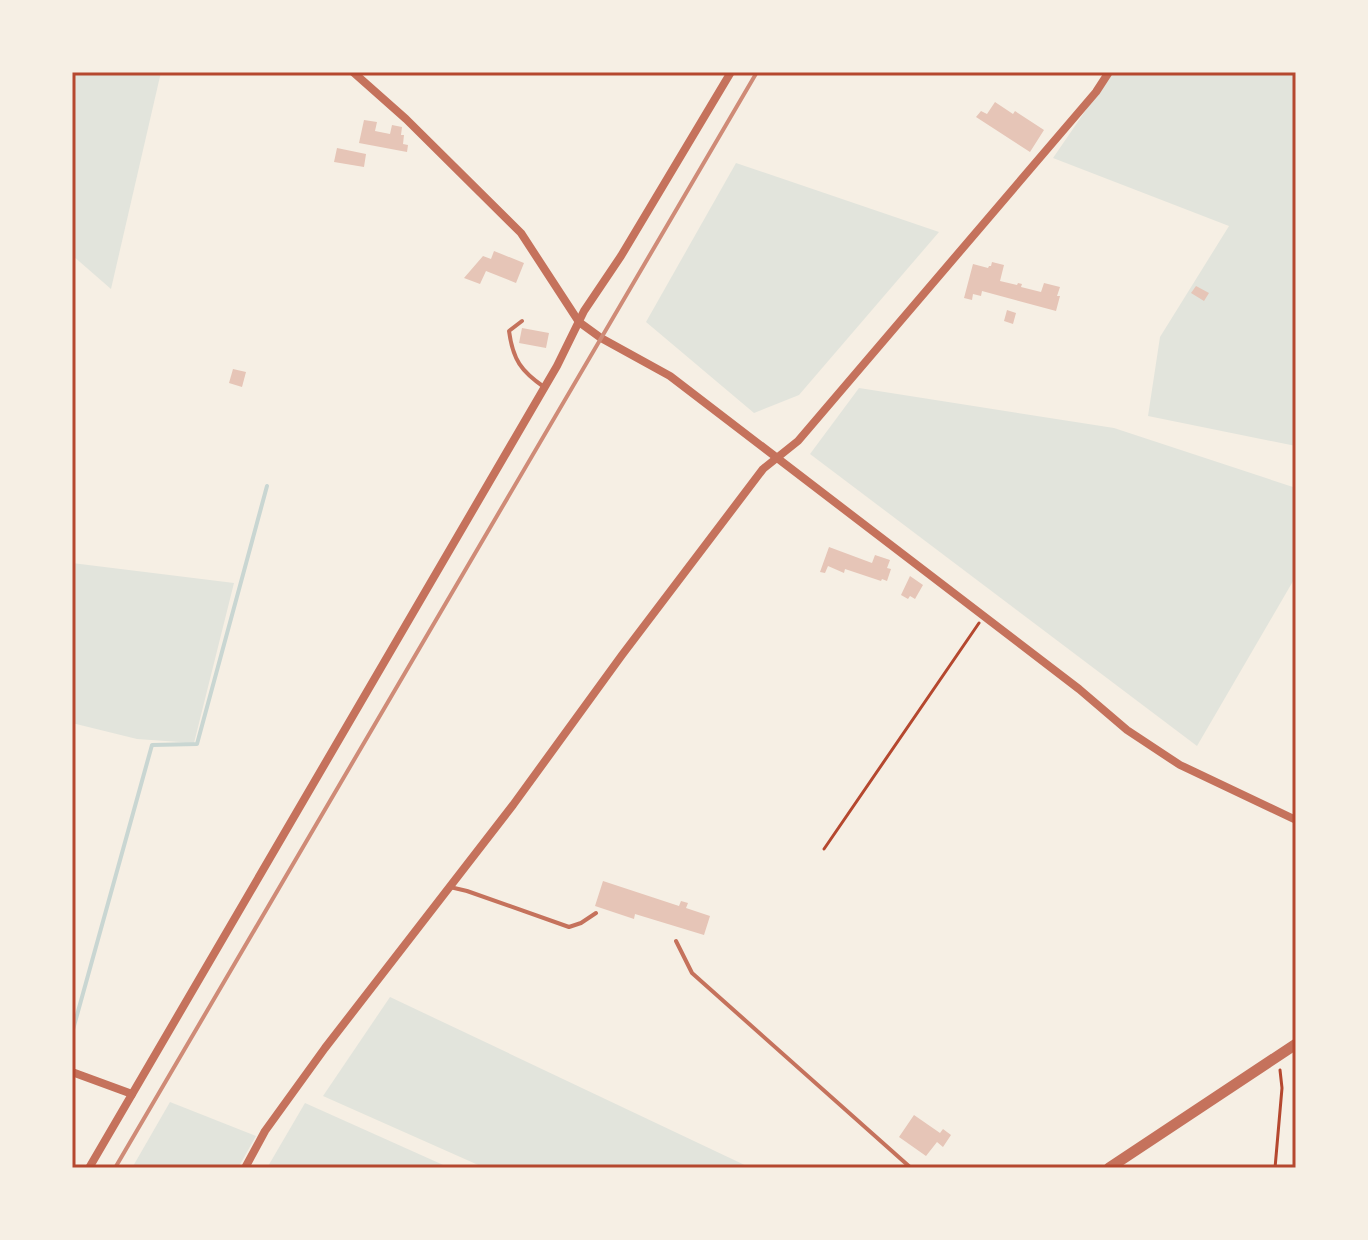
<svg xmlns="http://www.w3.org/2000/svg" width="1368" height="1240" font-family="'PT Serif',serif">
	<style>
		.green { fill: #e2e4dc }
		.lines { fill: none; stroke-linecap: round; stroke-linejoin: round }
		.stream { stroke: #c9d6d2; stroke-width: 4 }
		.building { fill: #e6c5b7 }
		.path { stroke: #b5482f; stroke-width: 3 }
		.service { stroke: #c5725c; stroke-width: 4 }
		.minor { stroke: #c5725c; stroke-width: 8 }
		.tertiary { stroke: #c5725c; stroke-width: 11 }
		.rail { stroke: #cf8b77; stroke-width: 4 }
		.neatline { fill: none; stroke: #b5482f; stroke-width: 3 }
	</style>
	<rect width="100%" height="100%" fill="#f6efe4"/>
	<g class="green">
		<path d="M72 72H161L111 289 72 255Z"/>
		<path d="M1112 72H1296V446L1148 416 1160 337 1229 226 1053 158Z"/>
		<path d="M736 163 939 232 799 395 754 413 646 322Z"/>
		<path d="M859 388 1114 428 1296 488V576L1197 746 810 454Z"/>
		<path d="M72 563 234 583 194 743 137 739 72 723Z"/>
		<path d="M390 997 751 1168H485L323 1096Z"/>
		<path d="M170 1102 256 1136 238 1168H132Z"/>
		<path d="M305 1103 450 1168H267Z"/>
	</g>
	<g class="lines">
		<path class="stream" d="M72 1033 152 745 197 744 267 486"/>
	</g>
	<g class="building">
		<path d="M995 102 1013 114 1015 111 1044 130 1030 152 976 117 981 111 987 114Z"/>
		<path d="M364 120 377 122 375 131 390 134 392 125 402 127 401 135H404L403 144 408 145 407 152 359 143Z"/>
		<path d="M337 148 366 154 364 167 334 162Z"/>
		<path d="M494 251 524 263 516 283 486 271 480 284 464 278 483 256 491 259Z"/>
		<path d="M992 262 1004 265 1000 281 1017 285 1018 283 1022 284 1021 287 1041 292 1044 283 1060 287 1057 296H1060L1056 311 982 291 981 296 973 294 972 300 964 298 973 264 988 268 989 266H991Z"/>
		<path d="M1196 286 1209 293 1204 301 1191 293Z"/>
		<path d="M1007 310 1016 313 1013 324 1004 321Z"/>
		<path d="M522 328 549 333 546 348 519 343Z"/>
		<path d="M233 369 246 372 242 387 229 383Z"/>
		<path d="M829 547 872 563 875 555 890 560 887 568 891 569 887 581 882 579 881 581 845 569 844 573 828 566 825 573 820 572Z"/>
		<path d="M910 576 923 585 915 599 910 596 908 599 901 595Z"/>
		<path d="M603 881 679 906 681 901 688 903 686 908 710 916 704 935 635 914 634 919 595 906Z"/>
		<path d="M914 1115 940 1133 943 1129 951 1135 943 1147 937 1142 926 1156 899 1137Z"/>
	</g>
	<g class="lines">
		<g class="path">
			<path d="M824 849 979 623"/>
			<path d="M1275 1168 1282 1088 1280 1070"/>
		</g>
		<g class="service">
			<path d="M522 321 509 331C513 360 521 371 544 387"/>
			<path d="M450 887 467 891 569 927 581 923 596 913"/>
			<path d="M676 941 692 973 911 1168"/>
		</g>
		<g class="minor">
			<path d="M353 72 406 119 521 233 579 322 601 338 670 376 1079 689 1127 730 1180 765 1296 820"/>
			<path d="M72 1072 132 1094"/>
			<path d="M89 1168 557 366 584 311 621 256 731 72"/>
			<path d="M245 1168 265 1131 325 1048 513 805 622 655 763 469 798 441 1096 92 1109 72"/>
		</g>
		<path class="tertiary" d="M1109 1168 1296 1044"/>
		<path class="rail" d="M115 1168 757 72"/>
	</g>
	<rect width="1368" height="1240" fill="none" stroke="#f6efe4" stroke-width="148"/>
	<rect x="74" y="74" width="1220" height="1092" class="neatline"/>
</svg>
